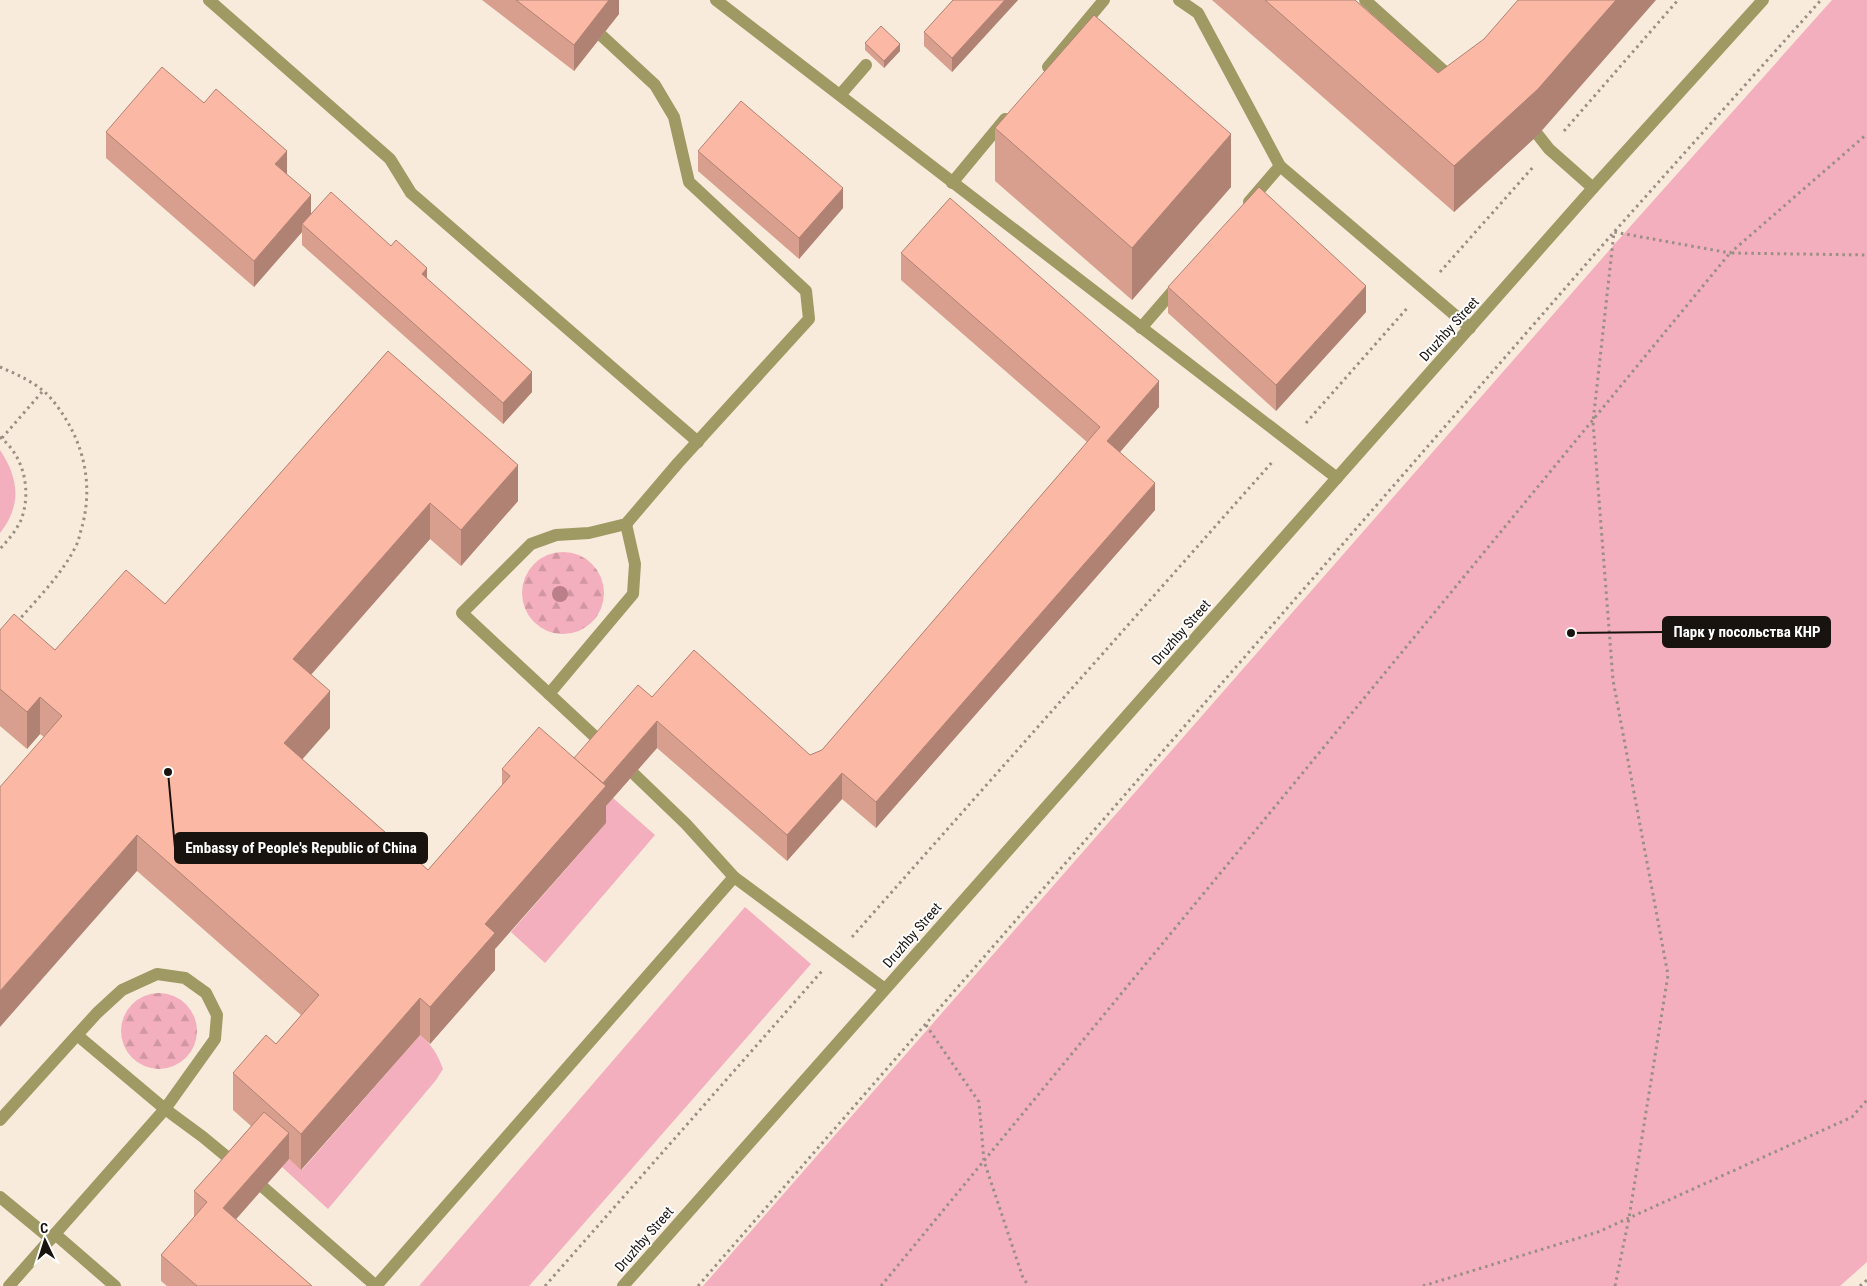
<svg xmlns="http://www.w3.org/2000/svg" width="1867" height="1286" font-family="'Roboto Condensed',sans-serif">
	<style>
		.green { fill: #f3afbd }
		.forest { fill: url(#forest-firs) }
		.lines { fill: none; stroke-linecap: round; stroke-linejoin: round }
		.path { stroke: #998f84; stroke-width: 3; stroke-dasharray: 2.5 4; stroke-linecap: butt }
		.lane { stroke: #9f9964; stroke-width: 12 }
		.street { stroke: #9f9964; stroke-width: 12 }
		.tree { fill: #ba7f89 }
		.wall { fill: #d89f8e }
		.shaded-wall { fill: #b08274 }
		.building { fill: #fbb9a5; stroke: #b08274 }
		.labels { text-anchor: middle; stroke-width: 4; stroke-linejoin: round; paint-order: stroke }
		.street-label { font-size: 14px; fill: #18130e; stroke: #fff }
		.leader { fill: none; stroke: #18130e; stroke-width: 2 }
		.callout-dot { fill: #18130e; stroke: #fff; stroke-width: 2 }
		.callout { fill: #18130e; stroke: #18130e; stroke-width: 2 }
		.callout-label { font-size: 15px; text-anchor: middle; font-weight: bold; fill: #fff }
	</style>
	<defs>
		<pattern id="forest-firs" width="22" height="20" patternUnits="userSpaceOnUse" patternTransform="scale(1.25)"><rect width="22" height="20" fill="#f3afbd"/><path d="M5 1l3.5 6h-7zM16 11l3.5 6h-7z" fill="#d096a1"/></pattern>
	</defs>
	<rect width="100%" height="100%" fill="#f8ebdb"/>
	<g class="green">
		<path d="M1832 0H1867V1262L1840 1286H703L1620 238Z"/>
		<path d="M0 450C19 479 22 505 0 533Z"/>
		<path d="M613 798 655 835 545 963 511 932 606 823 598 815Z"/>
		<path d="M745 907 811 964 529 1286H419Z"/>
		<path d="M420 1035C432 1045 438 1055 443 1069L436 1080 328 1209 282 1167 289 1159 302 1170Z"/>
	</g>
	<g class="forest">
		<circle cx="563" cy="593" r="41"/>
		<circle cx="159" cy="1031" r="38"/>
	</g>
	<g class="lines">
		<g class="path">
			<path d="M1564 131 1678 0"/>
			<path d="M1440 272 1534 166"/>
			<path d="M0 367C19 375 41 385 54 402 83 439 94 482 82 527 80 533 79 540 76 546 62 574 39 597 18 621"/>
			<path d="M1306 423 1409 306"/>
			<path d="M0 437C24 456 32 491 21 520 16 531 8 540 0 549"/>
			<path d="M2 438 42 392"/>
			<path d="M852 937 1274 460"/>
			<path d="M926 1025 979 1102 984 1161 1023 1278 1029 1286"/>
			<path d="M545 1286 822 971"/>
			<path d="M698 1286 1614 232 1821 0"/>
			<path d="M881 1286 1730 253 1867 255"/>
			<path d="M1423 1286 1598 1232 1852 1117 1867 1100"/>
			<path d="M1615 1286 1629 1218 1668 975 1613 680 1593 422 1614 232 1730 253 1867 134"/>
			<path d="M1860 1286 1867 1280"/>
		</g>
		<g class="lane">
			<path d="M209 0 390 159 411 193 698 442"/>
			<path d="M716 0 1337 478"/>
			<path d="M1179 0 1198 13 1280 166 1470 328"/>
			<path d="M1365 0 1455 81"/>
			<path d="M602 36 655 85 674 117 689 182 806 291 809 319 678 463 626 524 589 533 556 535 531 544 462 613 605 746"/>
			<path d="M1048 67 1104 0"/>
			<path d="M840 95 866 65"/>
			<path d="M1538 135 1549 149 1593 188"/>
			<path d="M952 183 1005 119"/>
			<path d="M1249 202 1280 166"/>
			<path d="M1141 328 1179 284"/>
			<path d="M549 694 633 594 635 564 626 524"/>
			<path d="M634 774 686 824 734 877"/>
			<path d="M77 1035 165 1109 203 1137 238 1166"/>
			<path d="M0 1120 97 1013 122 990 157 974 185 978 206 993 217 1015 215 1039 165 1109 9 1286"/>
			<path d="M264 1188 376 1286"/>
			<path d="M0 1197 51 1239"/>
			<path d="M55 1234 115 1286"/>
			<path d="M376 1286 734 877 885 989"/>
		</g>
		<path class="street" d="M623 1286 1593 188 1763 0"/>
	</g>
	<circle class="tree" cx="560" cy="594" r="8"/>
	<g class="wall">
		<path d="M482 0H619V14L574 71Z"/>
		<path d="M953 0H1018L952 72 924 46V32Z"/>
		<path d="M1212 0H1355L1438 73 1538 135 1454 212Z"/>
		<path d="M865 43 900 51 884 68 865 50Z"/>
		<path d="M995 128 1231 187 1132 300 995 181Z"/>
		<path d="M106 132 287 175 311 214 427 278 532 392 503 424 302 245V232L254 287 106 158Z"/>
		<path d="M698 151 843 208 799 259 698 171Z"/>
		<path d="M901 253 1159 407 1120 452 1155 510 876 828 842 799 787 861 657 748 606 806V823L495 949V970L430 1044 420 1035 301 1170 289 1159 236 1219 312 1286H167L161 1281V1255L194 1217V1191L251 1126 233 1110V1073L276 1044 301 1015 137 871 44 737 40 734 27 749 0 726V630L55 650 165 604 388 351 518 501 461 566 430 539 311 675 330 728 302 759 428 870 502 786V769L574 758 652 697 810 755 822 750 1087 442 901 280Z"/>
		<path d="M1168 287 1366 312 1276 411 1168 313Z"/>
	</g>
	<g class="shaded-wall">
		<path d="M609 0H619V14L574 71V45Z"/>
		<path d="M1005 0H1018L952 72V58Z"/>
		<path d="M1616 0H1656L1538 135 1454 212V166Z"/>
		<path d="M900 44V51L884 68V61Z"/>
		<path d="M1231 134V187L1132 300V248Z"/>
		<path d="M287 151V177L275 164Z"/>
		<path d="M843 188V208L799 259V238Z"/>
		<path d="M311 195V222L302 224V232L254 287V261Z"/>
		<path d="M427 268V289L422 274Z"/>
		<path d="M1366 286V312L1276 411V385Z"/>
		<path d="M532 372V392L503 424V403Z"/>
		<path d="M1159 381V407L1107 467V441Z"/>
		<path d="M518 465V501L461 566V530Z"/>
		<path d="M1155 483V510L876 828V802Z"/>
		<path d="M430 503V539L293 695V659Z"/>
		<path d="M330 691V728L284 780V743Z"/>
		<path d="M40 697V734L27 749V712Z"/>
		<path d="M657 721V748L606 806V823L495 949V970L430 1044V1007L485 924 598 789Z"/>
		<path d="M842 773V799L787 861V835Z"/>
		<path d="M137 835V871L0 1027V991Z"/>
		<path d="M420 998V1035L301 1170V1134Z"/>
		<path d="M289 1133V1159L223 1234V1208Z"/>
	</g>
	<g class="building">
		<path d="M516 0H609L574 45Z"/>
		<path d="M953 0H1005L952 58 924 32Z"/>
		<path d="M1265 0H1355L1438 73 1484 39 1518 0H1616L1538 89 1454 166Z"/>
		<path d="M1094 15 1231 134 1132 248 995 128Z"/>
		<path d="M881 26 900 44 884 61 865 43Z"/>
		<path d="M162 67 204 103 216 89 287 151 275 164 311 195 254 261 106 132Z"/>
		<path d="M741 101 843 188 799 238 698 151Z"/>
		<path d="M1259 187 1366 286 1276 385 1168 287Z"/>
		<path d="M331 192 391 246 396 240 427 268 422 274 532 372 503 403 302 224Z"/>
		<path d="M950 198 1159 381 1107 441 1155 483 876 802 842 773 787 835 657 721 603 783 574 758 638 685 652 697 694 650 810 755 822 750 1100 427 901 253Z"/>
		<path d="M388 351 518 465 461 530 430 503 293 659 330 691 284 743 428 870 510 776 502 769 539 727 606 786 485 924 495 933 430 1007 420 998 301 1134 233 1073 266 1035 276 1044 319 995 137 835 0 991V787L62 716 40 697 27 712 0 689V630L14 614 55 650 126 570 165 604Z"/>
		<path d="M264 1112 289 1133 223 1208 312 1286H197L161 1255 207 1202 194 1191Z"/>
	</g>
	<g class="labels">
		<g class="street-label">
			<text transform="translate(1449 329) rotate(-48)" y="5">Druzhby Street</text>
			<text transform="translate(1181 632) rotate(-49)" y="5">Druzhby Street</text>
			<text transform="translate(912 935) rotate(-49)" y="5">Druzhby Street</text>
			<text transform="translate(644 1239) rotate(-49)" y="5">Druzhby Street</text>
		</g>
	</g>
	<path class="leader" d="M1571 633L1663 632M168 772L175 848"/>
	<g class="callout-dot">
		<circle cx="1571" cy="633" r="5"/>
		<circle cx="168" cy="772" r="5"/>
	</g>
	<g class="callout">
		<rect x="1663" y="617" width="167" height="30" rx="5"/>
		<rect x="175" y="833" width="252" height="30" rx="5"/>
	</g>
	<g class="callout-label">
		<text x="1747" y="637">Парк у посольства КНР</text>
		<text x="301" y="853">Embassy of People's Republic of China</text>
	</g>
	<g transform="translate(45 1241) rotate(356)" stroke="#ffffff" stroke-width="4" paint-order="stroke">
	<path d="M0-4L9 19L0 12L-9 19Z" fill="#18130e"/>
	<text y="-8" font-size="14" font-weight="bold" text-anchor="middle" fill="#18130e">С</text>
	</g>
</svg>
